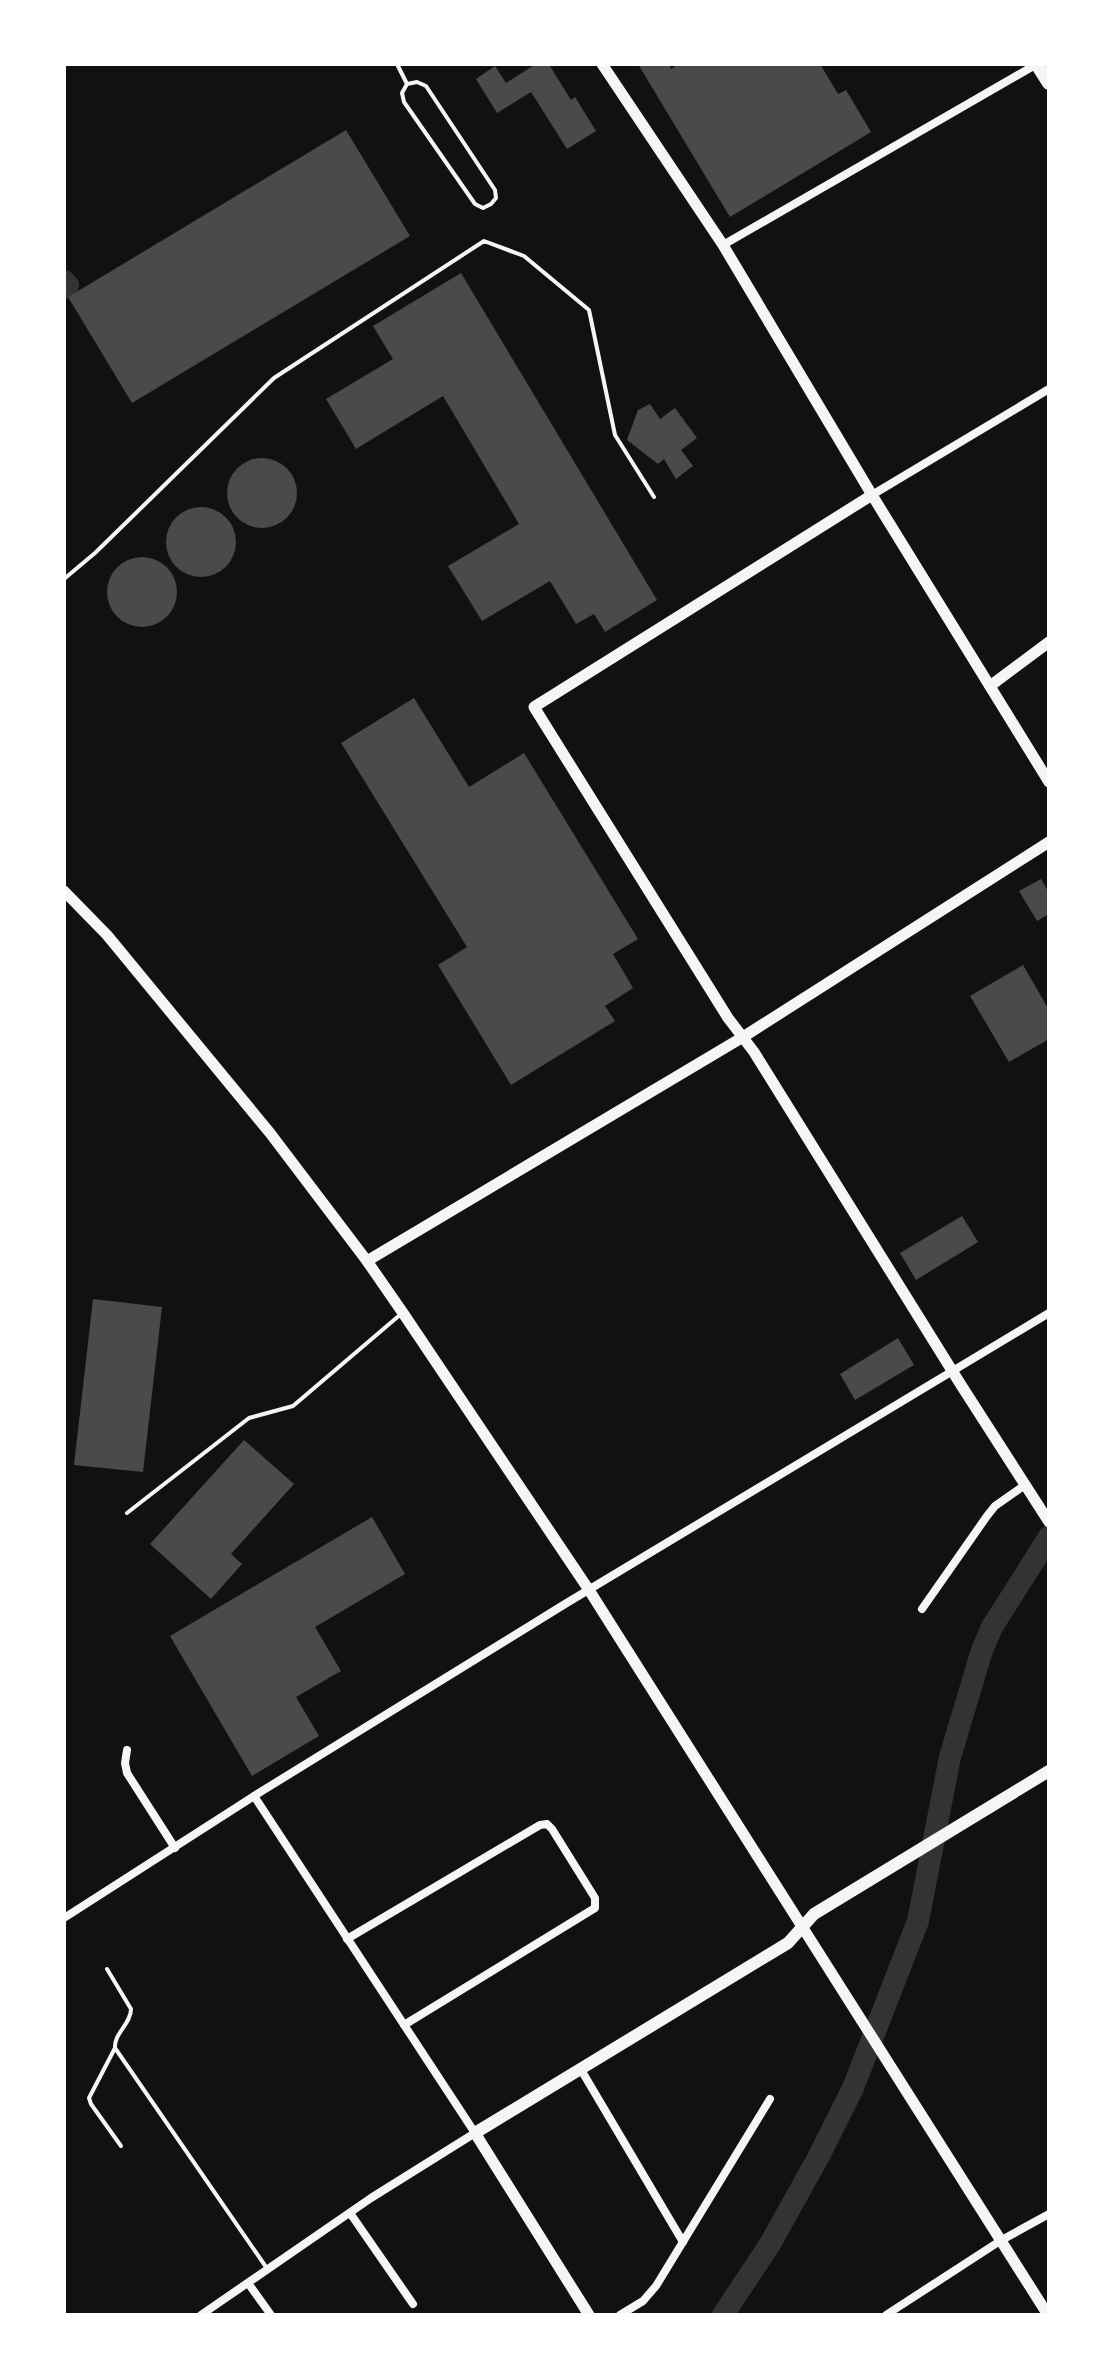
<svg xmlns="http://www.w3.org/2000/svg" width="1113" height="2379" font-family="'Fira Sans',sans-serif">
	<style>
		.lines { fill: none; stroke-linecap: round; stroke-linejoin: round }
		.canal { stroke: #333; stroke-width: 22 }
		.building { fill: #4a4a4a }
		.service { stroke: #f5f5f5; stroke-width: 4 }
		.minor { stroke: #f5f5f5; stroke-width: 8 }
		.tertiary { stroke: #f5f5f5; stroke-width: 11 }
		.secondary { stroke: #f5f5f5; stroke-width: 12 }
		.primary { stroke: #f5f5f5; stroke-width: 14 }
	</style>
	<rect width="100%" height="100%" fill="#111"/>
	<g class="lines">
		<g class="canal">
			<path d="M64 281 68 285 64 288"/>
			<path d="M723 2315 770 2244 819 2156 853 2088 918 1921 950 1757 982 1650 992 1627 1049 1537"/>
		</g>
	</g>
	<g class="building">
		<path d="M536 64H553L550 66 571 100 575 97 596 131 567 149 531 92 497 113 476 79 495 66 506 83Z"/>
		<path d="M638 64H669L671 69 679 64H820L838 94 846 90 871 132 730 217Z"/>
		<path d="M346 130 410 236 132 403 68 297Z"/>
		<path d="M461 273 657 600 605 632 594 614 576 624 550 581 482 621 448 566 519 524 443 396 356 449 326 399 393 359 373 326Z"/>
		<path d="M650 404 660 419 675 408 697 438 681 450 693 466 676 479 664 459 658 464 627 440 638 410Z"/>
		<circle cx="262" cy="493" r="35"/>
		<circle cx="201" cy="542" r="35"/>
		<circle cx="142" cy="592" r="35"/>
		<path d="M414 698 469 787 524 753 638 939 613 954 633 988 605 1006 615 1021 511 1085 438 965 467 947 341 743Z"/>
		<path d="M1041 879 1049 893V914L1037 921 1019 891Z"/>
		<path d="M1023 965 1049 1010V1039L1009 1062 970 996Z"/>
		<path d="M962 1216 978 1242 916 1280 900 1253Z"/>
		<path d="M93 1299 162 1307 143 1472 74 1465Z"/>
		<path d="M898 1338 914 1365 855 1400 840 1374Z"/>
		<path d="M244 1440 294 1484 231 1554 242 1564 211 1599 150 1544Z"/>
		<path d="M372 1517 405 1574 315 1627 341 1671 296 1697 319 1736 252 1776 170 1636Z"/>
	</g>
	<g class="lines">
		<g class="service">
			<path d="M397 64 407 84"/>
			<path d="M417 82 426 86 495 190 496 198 491 204 483 208 475 204 404 102 402 93 407 84Z"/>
			<path d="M64 579 95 553 274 378 484 241 524 256 589 310 615 435 654 497"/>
			<path d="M127 1513 249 1418 293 1406 401 1314"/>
			<path d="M107 1969 131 2009C131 2024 114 2033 115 2048L266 2267"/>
			<path d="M115 2048 89 2098 91 2104 121 2146"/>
		</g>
		<g class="minor">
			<path d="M723 245 1037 64"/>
			<path d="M872 495 1049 389"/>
			<path d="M922 1609 987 1516 995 1506 1025 1485"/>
			<path d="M127 1750 125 1763 127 1773 175 1848"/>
			<path d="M64 1918 254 1796 565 1604 1049 1313"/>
			<path d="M347 1939 540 1825 547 1824 552 1829 595 1898V1908L404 2025"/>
			<path d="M580 2068 683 2242"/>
			<path d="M350 2213 413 2304"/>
			<path d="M248 2283 271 2315"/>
			<path d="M201 2315 371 2198 475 2133 254 1796"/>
			<path d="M620 2315 643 2301 656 2286 770 2099"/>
			<path d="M886 2315 1000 2241 1049 2214"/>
		</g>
		<g class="tertiary">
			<path d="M602 64 723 245 872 495 1049 782"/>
			<path d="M872 495 534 707 728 1018 754 1052 961 1385 1049 1522"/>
			<path d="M990 686 1049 642"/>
			<path d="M64 891 107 935 270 1133 367 1261 403 1313 589 1590 1048 2315"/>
			<path d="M367 1261 743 1037 1049 842"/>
			<path d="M475 2133 589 2315"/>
		</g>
		<path class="secondary" d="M475 2133 788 1943 814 1914 1049 1771"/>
		<path class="primary" d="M1037 64 1049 83"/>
	</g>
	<rect width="1113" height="2379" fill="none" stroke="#ffffff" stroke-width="132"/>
</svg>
